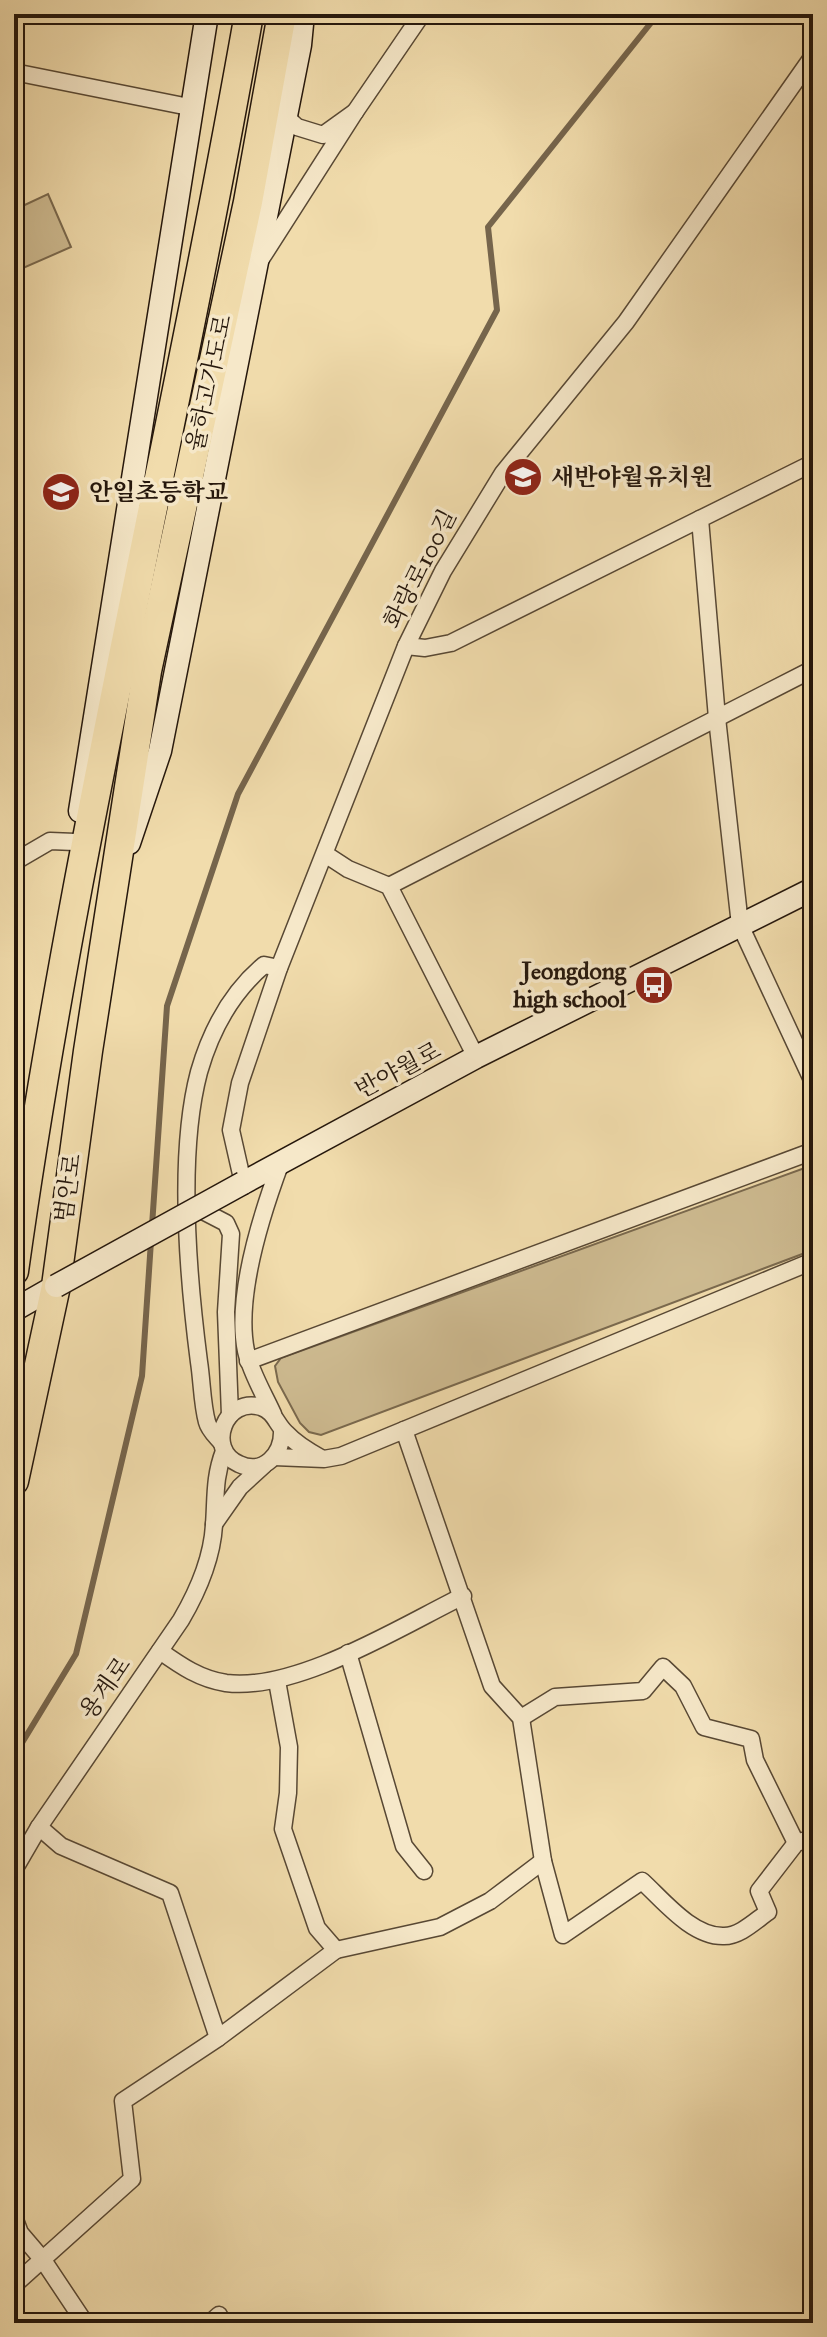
<svg xmlns="http://www.w3.org/2000/svg" width="827" height="2337" font-family="'IM FELL Great Primer','Noto Serif KR',serif">
	<style>
		.green { fill: #cebb91; stroke: #7a694e; stroke-width: 2 }
		.lines { fill: none; stroke-linecap: round; stroke-linejoin: round }
		.stream { stroke: #76654c; stroke-width: 6 }
		.street-casing { stroke: #584834; stroke-width: 19 }
		.secondary-casing { stroke: #25170c; stroke-width: 25 }
		.highway-casing { stroke: #25170c; stroke-width: 31 }
		.street { stroke: #f6e8c9; stroke-width: 16 }
		.secondary { stroke: #f6e8c9; stroke-width: 22 }
		.highway { stroke: #f1dcac; stroke-width: 28 }
		.secondary-bridge-casing { stroke: #25170c; stroke-width: 25; stroke-linecap: butt }
		.secondary-bridge { stroke: #f6e8c9; stroke-width: 22 }
		.labels { text-anchor: middle; stroke-width: 7; stroke-linejoin: round; paint-order: stroke }
		.street-label { font-size: 24px; fill: #25170c; stroke: #f6e8c9 }
		.poi-label { font-size: 24px; font-weight: bold; fill: #25170c; stroke: #f6e8c9; text-anchor: start }
	</style>
	<rect width="100%" height="100%" fill="#f1dcac"/>
	<filter id="stains"><feTurbulence type="fractalNoise" baseFrequency=".0025" numOctaves="4"/><feColorMatrix values="0 0 0 0 .2 0 0 0 0 .09 0 0 0 0 .02 0 0 0 .5 -.17"/></filter>
	<radialGradient id="worn" r=".72"><stop offset=".6" stop-color="#630" stop-opacity="0"/><stop offset="1" stop-color="#630" stop-opacity=".3"/></radialGradient>
	<g class="green">
		<path d="M48 194 71 247 14 272V210Z"/>
		<path d="M813 1165V1250L321 1435 309 1432 300 1423 278 1382 275 1366 281 1358Z"/>
	</g>
	<g class="lines">
		<g class="stream">
			<path d="M152 1226 167 1006 238 794 497 310 488 227 658 14"/>
			<path d="M14 1756 76 1654 142 1376 151 1241"/>
		</g>
		<defs>
			<g id="street">
				<path d="M14 72 194 108"/>
				<path d="M355 112 422 14"/>
				<path d="M261 259 355 112 323 135 297 127 286 117"/>
				<path d="M813 463 700 519 717 718 740 925 813 1082"/>
				<path d="M406 646 425 648 451 643 700 519"/>
				<path d="M325 854 348 869 389 886 476 1057"/>
				<path d="M14 862 50 841 75 842"/>
				<path d="M389 886 813 669"/>
				<path d="M243 1183 231 1130 240 1083 279 968 406 646 443 571 503 473 626 322 813 56"/>
				<path d="M197 1208 226 1223 231 1234 226 1312 230 1415"/>
				<path d="M248 1361 813 1151"/>
				<path d="M273 1414C264 1394 251 1373 246 1351 235 1297 262 1213 281 1162"/>
				<path d="M282 1430C283 1453 264 1476 239 1464 205 1449 225 1396 261 1407 275 1412 276 1424 286 1433 296 1444 308 1451 321 1458"/>
				<path d="M404 1430 813 1261"/>
				<path d="M221 1442C216 1436 209 1430 207 1422 202 1404 202 1381 199 1362 188 1277 177 1155 199 1072 211 1030 231 993 264 965L279 968"/>
				<path d="M274 1457 324 1459 341 1456 404 1430 492 1686 521 1718 543 1861 563 1935 642 1881C663 1900 692 1937 724 1936 740 1936 755 1921 768 1912L759 1891 796 1843 813 1838"/>
				<path d="M214 1524 240 1487 264 1465"/>
				<path d="M160 1651C181 1666 200 1679 226 1683 296 1692 400 1627 463 1596"/>
				<path d="M348 1653 404 1846 424 1871"/>
				<path d="M521 1718 555 1697 643 1691 663 1667 683 1686 704 1727 751 1739 755 1760 796 1843"/>
				<path d="M39 1827 61 1846 170 1893 218 2038"/>
				<path d="M14 1870 39 1827 181 1620C198 1591 212 1559 214 1525 216 1498 214 1477 224 1451"/>
				<path d="M336 1950 440 1927 490 1901 543 1861"/>
				<path d="M14 2217 20 2233 43 2260 85 2323"/>
				<path d="M14 2285 132 2179 123 2101 218 2038 336 1950 317 1928 283 1829 288 1793 289 1747 277 1681"/>
				<path d="M210 2323 219 2315"/>
			</g>
			<g id="secondary">
				<path d="M80 811 207 14"/>
				<path d="M129 843 160 751 300 45 303 14"/>
				<path d="M243 1183 476 1057 813 889"/>
				<path d="M14 1310 56 1286"/>
			</g>
			<g id="highway">
				<path d="M14 1271C73 848 175 434 249 14"/>
				<path d="M14 1481 56 1286 88 1051 147 671 248 202 282 14"/>
			</g>
		</defs>
		<use href="#street" class="street-casing"/>
		<use href="#secondary" class="secondary-casing"/>
		<use href="#highway" class="highway-casing"/>
		<use href="#street" class="street"/>
		<use href="#secondary" class="secondary"/>
		<use href="#highway" class="highway"/>
		<defs>
			<path id="secondary-bridge" d="M56 1286 243 1183"/>
		</defs>
		<use href="#secondary-bridge" class="secondary-bridge-casing"/>
		<use href="#secondary-bridge" class="secondary-bridge"/>
	</g>
	<defs>
		<symbol id="school-disc" viewBox="-11 -11 22 22"><circle r="9.5" fill="#8f2418" stroke="#f6e8c9"/><path d="M0-5L7-2L0 1L-7-2ZM-4 1L0 2.5L4 1V4Q0 6-4 4Z" fill="#fff"/></symbol>
		<symbol id="bus-disc" viewBox="-11 -11 22 22"><circle r="9.5" fill="#8f2418" stroke="#f6e8c9"/><path d="M-5-6H5V4H4V6H2V4H-2V6H-4V4H-5ZM-3.5-4V0h7V-4ZM-3.5 1.2v1.5H-2V1.2ZM2 1.2v1.5H3.5V1.2Z" fill="#fff"/></symbol>
	</defs>
	<g fill-rule="evenodd">
		<use href="#school-disc" x="501" y="455" width="44" height="44"/>
		<use href="#school-disc" x="39" y="470" width="44" height="44"/>
		<use href="#bus-disc" x="632" y="963" width="44" height="44"/>
	</g>
	<g class="labels">
		<g class="street-label">
			<text transform="translate(209 383) rotate(-78)" y="8">율하고가도로</text>
			<text transform="translate(420 569) rotate(-63)" y="8">화랑로100길</text>
			<text transform="translate(398 1070) rotate(-28)" y="8">반야월로</text>
			<text transform="translate(68 1188) rotate(-82)" y="8">범안로</text>
			<text transform="translate(105 1688) rotate(-55)" y="8">용계로</text>
		</g>
		<g class="poi-label">
			<text x="551" y="485">새반야월유치원</text>
			<text x="89" y="500">안일초등학교</text>
			<text x="626" y="979" text-anchor="end">Jeongdong<tspan x="626" dy="28">high school</tspan></text>
		</g>
	</g>
	<rect width="827" height="2337" fill="none" stroke="#f1dcac" stroke-width="48"/>
	<rect x="16" y="16" width="795" height="2305" fill="none" stroke="#25170c" stroke-width="4"/>
	<rect x="24" y="24" width="779" height="2289" fill="none" stroke="#25170c" stroke-width="2"/>
	<rect width="100%" height="100%" filter="url(#stains)"/>
	<rect width="100%" height="100%" fill="url(#worn)"/>
</svg>
